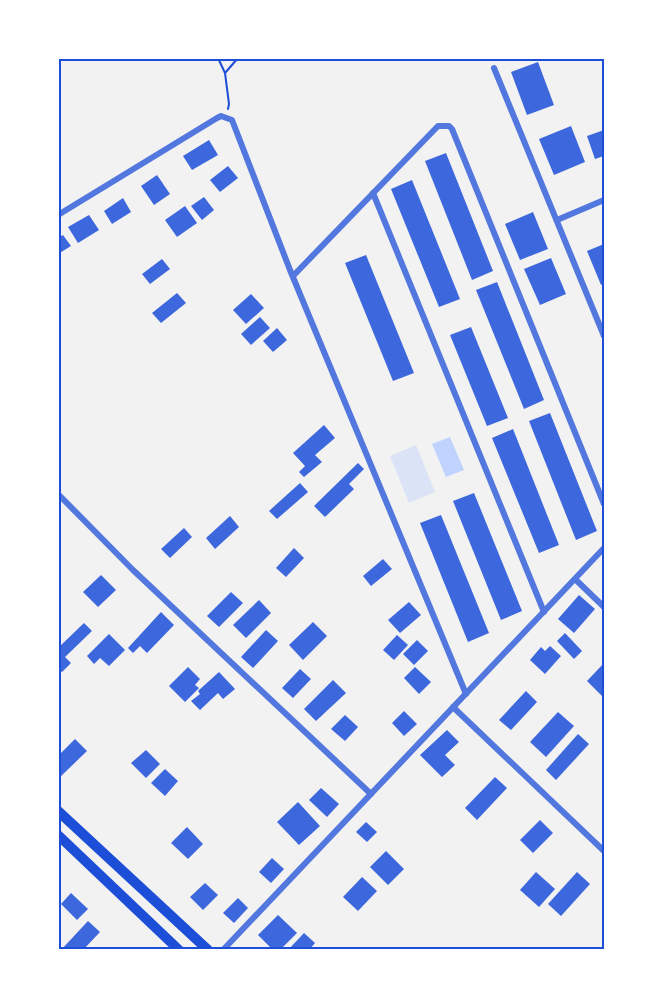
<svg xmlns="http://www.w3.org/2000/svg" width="663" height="1008" font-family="'Titillium Web',sans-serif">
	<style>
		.green { fill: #dbe4f7 }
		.water { fill: #bfd3fe }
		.building { fill: #3d67dc }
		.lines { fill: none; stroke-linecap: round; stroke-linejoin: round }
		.path { stroke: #1d4ed8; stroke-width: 2 }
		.minor { stroke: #5277de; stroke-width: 6 }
		.primary { stroke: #1d4ed8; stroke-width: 10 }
		.neatline { fill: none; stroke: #1d4ed8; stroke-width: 2 }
	</style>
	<rect width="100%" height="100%" fill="#f2f2f2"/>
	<path class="green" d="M416 445 435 492 409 503 390 456Z"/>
	<path class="water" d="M450 437 464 470 446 477 432 444Z"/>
	<g class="building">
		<path d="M538 62 554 105 527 115 511 72Z"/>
		<path d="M571 126 585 162 554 175 539 139Z"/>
		<path d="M604 130V156L595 159 587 136Z"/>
		<path d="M209 140 218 155 192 170 183 156Z"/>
		<path d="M446 153 493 271 472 280 425 161Z"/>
		<path d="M228 166 238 178 220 192 210 180Z"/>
		<path d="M157 175 170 194 154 205 141 186Z"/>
		<path d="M412 180 460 299 439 307 391 189Z"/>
		<path d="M204 197 214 210 202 220 191 206Z"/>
		<path d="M123 198 131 212 112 224 104 211Z"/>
		<path d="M185 206 197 223 177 237 165 220Z"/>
		<path d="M533 212 548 249 520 260 505 224Z"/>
		<path d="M89 215 99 230 78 243 68 227Z"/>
		<path d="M63 235 71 246 58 254V238Z"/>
		<path d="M604 244V283L601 285 587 251Z"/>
		<path d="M366 255 414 373 393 381 345 263Z"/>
		<path d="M551 258 566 294 540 305 524 269Z"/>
		<path d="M162 259 170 269 150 284 142 274Z"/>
		<path d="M497 282 544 400 524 409 476 290Z"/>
		<path d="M177 293 186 303 161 323 152 313Z"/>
		<path d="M251 294 264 308 246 324 233 310Z"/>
		<path d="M260 317 270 328 251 345 241 334Z"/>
		<path d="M471 327 508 418 487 426 450 335Z"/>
		<path d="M277 328 287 340 273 352 263 341Z"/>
		<path d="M550 413 597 531 576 540 529 421Z"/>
		<path d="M324 425 335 438 315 455 322 462 304 477 299 472 305 466 293 453Z"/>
		<path d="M513 429 559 545 539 553 492 438Z"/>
		<path d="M358 463 364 469 349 484 354 489 325 517 314 506Z"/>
		<path d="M300 483 308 492 277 519 269 511Z"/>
		<path d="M474 493 522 611 501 620 453 501Z"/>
		<path d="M441 515 489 633 468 642 420 523Z"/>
		<path d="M230 516 239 527 215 549 206 538Z"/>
		<path d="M184 528 192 537 170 558 161 549Z"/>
		<path d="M294 548 304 558 286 577 276 568Z"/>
		<path d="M383 559 392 569 371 586 363 576Z"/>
		<path d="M101 575 116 590 98 607 83 592Z"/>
		<path d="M231 592 243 603 219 627 207 616Z"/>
		<path d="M579 595 595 609 574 633 558 619Z"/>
		<path d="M259 600 271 613 246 638 233 625Z"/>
		<path d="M409 602 421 615 400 633 388 620Z"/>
		<path d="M161 612 174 625 147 653 140 646 133 653 128 648Z"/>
		<path d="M313 622 327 636 303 660 289 645Z"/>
		<path d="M84 623 92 631 65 657 71 663 62 672 58 669V648Z"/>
		<path d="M266 630 278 641 253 668 241 657Z"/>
		<path d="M565 633 582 651 574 659 557 641Z"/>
		<path d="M109 634 125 650 109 666 100 658 94 664 87 656Z"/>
		<path d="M397 635 408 645 394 660 383 650Z"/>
		<path d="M417 640 428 651 414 665 403 654Z"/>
		<path d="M550 646 561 656 545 674 530 660 541 647 545 651Z"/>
		<path d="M604 663V698L587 681Z"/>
		<path d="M188 667 200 679 195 685 199 688 185 702 169 686Z"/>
		<path d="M415 667 431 682 419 694 404 678Z"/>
		<path d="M300 669 311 679 293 698 282 688Z"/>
		<path d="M219 672 235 689 223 699 218 693 200 710 191 701 200 694 198 691Z"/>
		<path d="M333 680 346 693 316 721 304 709Z"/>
		<path d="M526 691 537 702 511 730 499 720Z"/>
		<path d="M404 711 417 724 404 736 392 723Z"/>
		<path d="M558 712 574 726 546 757 530 742Z"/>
		<path d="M345 715 358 727 345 741 331 729Z"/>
		<path d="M447 730 459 742 445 755 455 765 442 777 420 755Z"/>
		<path d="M578 734 589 744 556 780 546 770Z"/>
		<path d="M75 739 87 751 58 779V756Z"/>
		<path d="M146 750 160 764 146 778 131 763Z"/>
		<path d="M165 769 178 781 165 796 151 783Z"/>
		<path d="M495 777 507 788 477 820 465 808Z"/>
		<path d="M321 788 339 804 327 817 309 800Z"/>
		<path d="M298 802 320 826 299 845 277 822Z"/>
		<path d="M540 820 553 833 533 853 520 840Z"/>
		<path d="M366 822 377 832 367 842 356 832Z"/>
		<path d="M187 827 203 844 188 859 171 843Z"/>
		<path d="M386 851 404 869 388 885 370 867Z"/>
		<path d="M272 858 284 869 271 883 259 872Z"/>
		<path d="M536 872 555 889 539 907 520 890Z"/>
		<path d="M577 872 590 884 561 916 548 904Z"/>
		<path d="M362 877 377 891 358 911 343 897Z"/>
		<path d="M205 883 218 895 203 910 190 897Z"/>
		<path d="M71 893 88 909 77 920 61 904Z"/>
		<path d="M238 898 248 908 234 923 223 913Z"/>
		<path d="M278 915 297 933 280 950H273L258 935Z"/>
		<path d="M88 921 100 932 83 950H61Z"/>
		<path d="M304 933 315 943 309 950H288Z"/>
	</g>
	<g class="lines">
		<g class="path">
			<path d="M218 58 225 73 229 104 228 109"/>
			<path d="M225 73 238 58"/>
		</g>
		<g class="minor">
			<path d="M494 68 604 336"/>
			<path d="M373 193 544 612"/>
			<path d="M58 215 217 118 221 116 232 120 290 270 466 694"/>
			<path d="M557 220 604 200"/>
			<path d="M293 276 438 126H449L452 129 604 504"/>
			<path d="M58 494 133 570 371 794"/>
			<path d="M575 579 604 607"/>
			<path d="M453 707 604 851"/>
			<path d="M223 950 604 548"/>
		</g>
		<g class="primary">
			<path d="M58 811 208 950"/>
			<path d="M58 835 179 950"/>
		</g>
	</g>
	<rect width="663" height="1008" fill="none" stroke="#ffffff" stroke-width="120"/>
	<rect x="60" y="60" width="543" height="888" class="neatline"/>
</svg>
